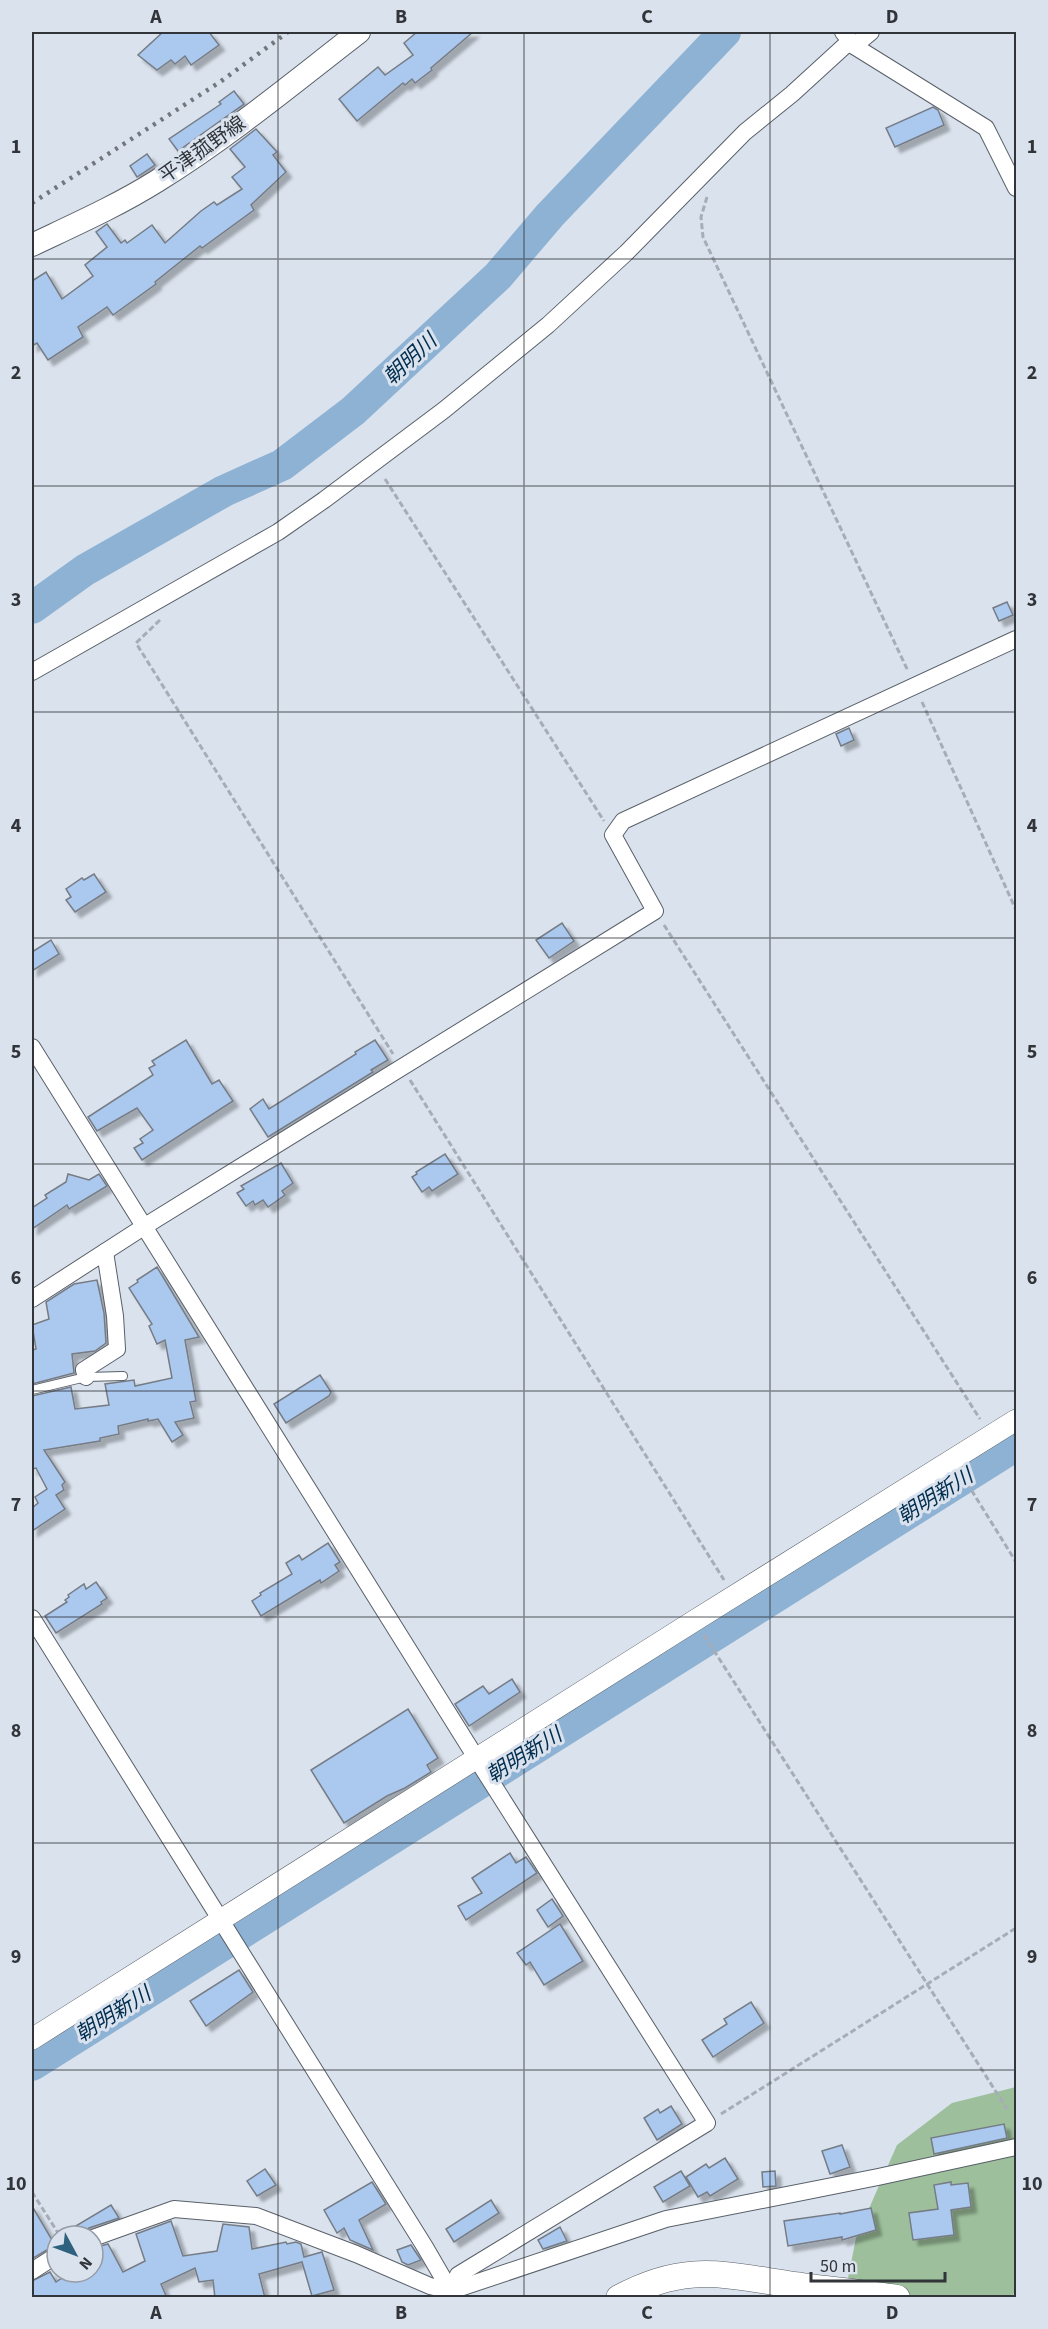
<svg xmlns="http://www.w3.org/2000/svg" width="1048" height="2329" font-family="'Source Sans 3','Noto Sans JP',sans-serif">
	<style>
		.forest { fill: #9dbf9b }
		.lines { fill: none; stroke-linecap: round; stroke-linejoin: round }
		.river { stroke: #8eb2d4; stroke-width: 32 }
		.building { fill: #abc8ef; stroke: #757c85; stroke-width: 1.5; filter: url(#shadow) }
		.service-casing { stroke: #596069; stroke-width: 10 }
		.minor-casing { stroke: #596069; stroke-width: 18 }
		.tertiary-casing { stroke: #596069; stroke-width: 22 }
		.secondary-casing { stroke: #596069; stroke-width: 24 }
		.primary-casing { stroke: #596069; stroke-width: 27 }
		.path { stroke: #a7adb7; stroke-width: 3; stroke-dasharray: 6 3; stroke-linecap: butt }
		.service { stroke: #fff; stroke-width: 8 }
		.minor { stroke: #fff; stroke-width: 16 }
		.tertiary { stroke: #fff; stroke-width: 21 }
		.secondary { stroke: #fff; stroke-width: 22 }
		.primary { stroke: #fff; stroke-width: 26 }
		.rail { stroke: #72777e; stroke-width: 4.5; stroke-dasharray: 3 6; stroke-linecap: butt }
		.grid { fill: none; stroke: #313439; stroke-width: 1.5; stroke-opacity: 0.55 }
		.labels { text-anchor: middle; stroke-width: 6; stroke-linejoin: round; paint-order: stroke }
		.street-label { font-size: 20px; fill: #313439; stroke: #dae2ed }
		.water-label { font-size: 21px; font-style: italic; fill: #012d4e; stroke: #dae2ed }
		.neatline { fill: none; stroke: #313439; stroke-width: 2 }
		.grid-label { font-size: 20px; text-anchor: middle; font-weight: bold; fill: #313439 }
	</style>
	<defs>
		<filter id="shadow"><feDropShadow dx="5.5" dy="5.5" stdDeviation="1.5" flood-color="#0004"/></filter>
	</defs>
	<rect width="100%" height="100%" fill="#dae2ed"/>
	<path class="forest" d="M1016 2087V2290L1012 2297 844 2298 856 2238 897 2145 952 2103Z"/>
	<g class="lines">
		<g class="river">
			<path d="M32 608 85 570 224 491 282 465 353 411 498 276 550 215 725 32"/>
			<path d="M32 2065 1016 1445"/>
		</g>
	</g>
	<g class="building">
		<path d="M163 32H209L219 45 191 65 185 56 175 64 171 60 157 70 138 55Z"/>
		<path d="M417 32H473L431 68 432 70 415 83 412 79 405 85 403 83 357 121 339 99 378 67 385 75 413 55 404 43Z"/>
		<path d="M234 91 244 104 178 151 169 139 221 104 219 102Z"/>
		<path d="M933 107 938 110 944 125 895 147 886 128Z"/>
		<path d="M256 129 277 152 273 155 286 172 251 205 254 210 202 248 200 246 155 282 156 284 113 315 107 307 78 327 83 337 48 360 37 343 32 346V281L46 272 62 299 93 276 85 265 107 247 96 232 107 224 121 243 125 240 127 243 152 225 165 243 201 211 214 202 217 205 242 189 232 177 245 167 230 149Z"/>
		<path d="M147 154 155 165 137 177 130 166Z"/>
		<path d="M1007 602 1013 615 999 621 993 608Z"/>
		<path d="M849 728 854 740 841 746 836 734Z"/>
		<path d="M94 874 106 892 75 912 66 900 71 897 66 889 82 878 84 880Z"/>
		<path d="M562 923 574 941 549 958 536 940Z"/>
		<path d="M51 940 59 954 32 971V952Z"/>
		<path d="M186 1040 212 1084 219 1080 233 1101 142 1160 134 1148 143 1143 140 1139 153 1130 137 1108 97 1131 88 1117 153 1075 149 1068 155 1065 152 1061Z"/>
		<path d="M375 1040 388 1060 371 1070 373 1072 268 1137 250 1109 263 1099 269 1109 356 1054 355 1052Z"/>
		<path d="M445 1154 458 1174 432 1191 429 1187 422 1192 412 1177 417 1174 416 1172Z"/>
		<path d="M281 1163 293 1183 282 1191 285 1195 268 1207 263 1200 255 1205 253 1201 246 1206 237 1193 244 1189 241 1186Z"/>
		<path d="M68 1174 89 1180 99 1174 107 1186 69 1209 67 1205 32 1229V1208L47 1198 45 1195 66 1182Z"/>
		<path d="M157 1267 199 1337 185 1340 196 1401 190 1402 194 1418 175 1422 183 1435 172 1442 158 1419 148 1421V1419L118 1426 119 1434 100 1438V1441L44 1450 65 1482 62 1485 64 1490 56 1495 65 1509 32 1531V1508L38 1503 35 1497 47 1489 36 1468 32 1469V1396L71 1387 75 1409 109 1405 105 1384 134 1380 135 1386 172 1378 165 1340 157 1344 149 1326 152 1324 129 1288 138 1282 137 1280Z"/>
		<path d="M97 1280 104 1313 106 1343 95 1351 72 1354 74 1373 32 1384V1350L36 1349 32 1325 49 1319 46 1302 74 1284Z"/>
		<path d="M320 1375 331 1392 329 1396 286 1423 274 1404Z"/>
		<path d="M328 1543 340 1562 335 1565 339 1571 321 1583 320 1580 261 1616 252 1601 261 1595 260 1593 292 1574 286 1563 299 1555 302 1560Z"/>
		<path d="M96 1582 107 1598 101 1602 102 1604 56 1633 45 1616 67 1602 65 1600 69 1597 68 1595 84 1584 86 1589Z"/>
		<path d="M512 1679 520 1692 469 1726 455 1704 483 1686 489 1694Z"/>
		<path d="M408 1709 438 1758 427 1765 431 1772 405 1788 387 1796 344 1823 311 1770Z"/>
		<path d="M510 1853 516 1863 526 1857 537 1873 466 1920 458 1906 482 1893 472 1878Z"/>
		<path d="M552 1899 563 1916 548 1927 537 1910Z"/>
		<path d="M560 1924 583 1961 544 1985 530 1962 526 1965 517 1953Z"/>
		<path d="M239 1970 253 1992 206 2026 190 2001Z"/>
		<path d="M751 2002 764 2023 713 2057 702 2040 727 2024 724 2019Z"/>
		<path d="M671 2106 682 2124 657 2140 644 2118 658 2109 660 2113Z"/>
		<path d="M1004 2124 1007 2138 934 2154 931 2138Z"/>
		<path d="M842 2145 850 2167 830 2174 822 2151Z"/>
		<path d="M725 2158 738 2179 710 2196 707 2192 698 2197 686 2177 706 2164 709 2168Z"/>
		<path d="M265 2169 276 2185 257 2196 247 2181Z"/>
		<path d="M681 2171 690 2186 663 2202 654 2187Z"/>
		<path d="M775 2171 776 2186 763 2187 762 2172Z"/>
		<path d="M372 2182 386 2204 359 2220 373 2250 350 2240 344 2228 337 2233 324 2210Z"/>
		<path d="M951 2182V2185L968 2183 971 2207 951 2210 954 2235 913 2240 909 2213 938 2209 934 2185Z"/>
		<path d="M491 2200 499 2213 454 2242 446 2229Z"/>
		<path d="M111 2205 119 2218 89 2228 78 2236H72L69 2230Z"/>
		<path d="M32 2206 55 2245 32 2259Z"/>
		<path d="M871 2208 876 2230 842 2240V2237L788 2246 784 2221 840 2213V2214Z"/>
		<path d="M171 2221 183 2256 217 2251 223 2224 249 2227 252 2249 286 2242 287 2244 296 2242 301 2244 304 2257 322 2252 334 2290 312 2296 302 2262 259 2274 265 2298H215L213 2280 199 2282 195 2268 161 2284 167 2298H32V2281L50 2272 56 2282 71 2272H93V2248L108 2244 123 2272 145 2261 136 2234Z"/>
		<path d="M560 2227 567 2241 543 2249 538 2240Z"/>
		<path d="M411 2245 421 2260 408 2265 402 2262 397 2250Z"/>
	</g>
	<g class="lines">
		<defs>
			<path id="service" d="M32 1390 86 1377 123 1376"/>
			<g id="minor">
				<path d="M843 32 854 46 986 128 1016 188"/>
				<path d="M854 46 871 32"/>
				<path d="M32 672 278 532 324 500 444 410 548 325 626 253 745 132 792 94 850 41"/>
				<path d="M32 1047 485 1772 707 2123 458 2275 451 2291"/>
				<path d="M32 1299 145 1226 655 911 613 835 623 821 1016 639"/>
				<path d="M86 1377 84 1370 117 1349 115 1316 105 1252"/>
				<path d="M32 1618 425 2247 454 2297"/>
				<path d="M93 2238 174 2209 256 2216 356 2254 430 2286 451 2291 666 2219 878 2177 1016 2147"/>
				<path d="M32 2271 57 2255"/>
			</g>
			<path id="tertiary" d="M32 2039 694 1621 1016 1420"/>
			<path id="secondary" d="M32 245C74 225 117 206 157 181 228 137 293 83 359 32"/>
			<path id="primary" d="M619 2298C684 2263 720 2274 788 2284 824 2289 861 2293 897 2298"/>
		</defs>
		<use href="#service" class="service-casing"/>
		<use href="#minor" class="minor-casing"/>
		<use href="#tertiary" class="tertiary-casing"/>
		<use href="#secondary" class="secondary-casing"/>
		<use href="#primary" class="primary-casing"/>
		<g class="path">
			<path d="M707 197 701 217 703 237 908 671"/>
			<path d="M385 479 604 821"/>
			<path d="M160 620 136 643 393 1054"/>
			<path d="M922 702 1016 910"/>
			<path d="M664 925 980 1419"/>
			<path d="M410 1080 724 1580"/>
			<path d="M962 1475 1016 1562"/>
			<path d="M704 1635 1007 2109"/>
			<path d="M721 2114 1016 1928"/>
			<path d="M32 2192 60 2236"/>
		</g>
		<use href="#service" class="service"/>
		<use href="#minor" class="minor"/>
		<use href="#tertiary" class="tertiary"/>
		<use href="#secondary" class="secondary"/>
		<use href="#primary" class="primary"/>
		<path class="rail" d="M32 203 220 82 288 32"/>
	</g>
	<path class="grid" d="M278 32V2298M524 32V2298M770 32V2298M32 259H1016M32 486H1016M32 712H1016M32 938H1016M32 1164H1016M32 1391H1016M32 1617H1016M32 1843H1016M32 2070H1016"/>
	<g class="labels">
		<g class="street-label">
			<text transform="translate(202 149) rotate(-35)" y="7">平津菰野線</text>
		</g>
		<g class="water-label">
			<text transform="translate(410 359) rotate(-43)" y="7">朝明川</text>
			<text transform="translate(935 1496) rotate(-32)" y="7">朝明新川</text>
			<text transform="translate(524 1755) rotate(-32)" y="7">朝明新川</text>
			<text transform="translate(113 2014) rotate(-32)" y="7">朝明新川</text>
		</g>
	</g>
	<rect width="1048" height="2329" fill="none" stroke="#dae2ed" stroke-width="66"/>
	<g transform="translate(75 2254) rotate(131)"><circle r="28" fill="#dae2ed" stroke="#969ca5" stroke-width="1.5"/>
	<path d="M0-4.5L10 22L0 15L-10 22Z" fill="#2d617d"/>
	<text y="-9" font-size="16" font-weight="bold" text-anchor="middle" fill="#313439">N</text>
	</g>
	<path d="M811 2272v9h134v-9" fill="none" stroke="#313439" stroke-width="3"/>
	<text x="820" y="2272" font-size="18" fill="#313439" stroke="#dae2ed" stroke-width="4.5" paint-order="stroke">50 m</text>
	<rect x="33" y="33" width="982" height="2263" class="neatline"/>
	<g class="grid-label">
		<text x="156" y="23">A</text>
		<text x="401" y="23">B</text>
		<text x="647" y="23">C</text>
		<text x="892" y="23">D</text>
		<text x="16" y="153">1</text>
		<text x="1032" y="153">1</text>
		<text x="16" y="379">2</text>
		<text x="1032" y="379">2</text>
		<text x="16" y="606">3</text>
		<text x="1032" y="606">3</text>
		<text x="16" y="832">4</text>
		<text x="1032" y="832">4</text>
		<text x="16" y="1058">5</text>
		<text x="1032" y="1058">5</text>
		<text x="16" y="1284">6</text>
		<text x="1032" y="1284">6</text>
		<text x="16" y="1511">7</text>
		<text x="1032" y="1511">7</text>
		<text x="16" y="1737">8</text>
		<text x="1032" y="1737">8</text>
		<text x="16" y="1963">9</text>
		<text x="1032" y="1963">9</text>
		<text x="16" y="2190">10</text>
		<text x="1032" y="2190">10</text>
		<text x="156" y="2319">A</text>
		<text x="401" y="2319">B</text>
		<text x="647" y="2319">C</text>
		<text x="892" y="2319">D</text>
	</g>
</svg>
